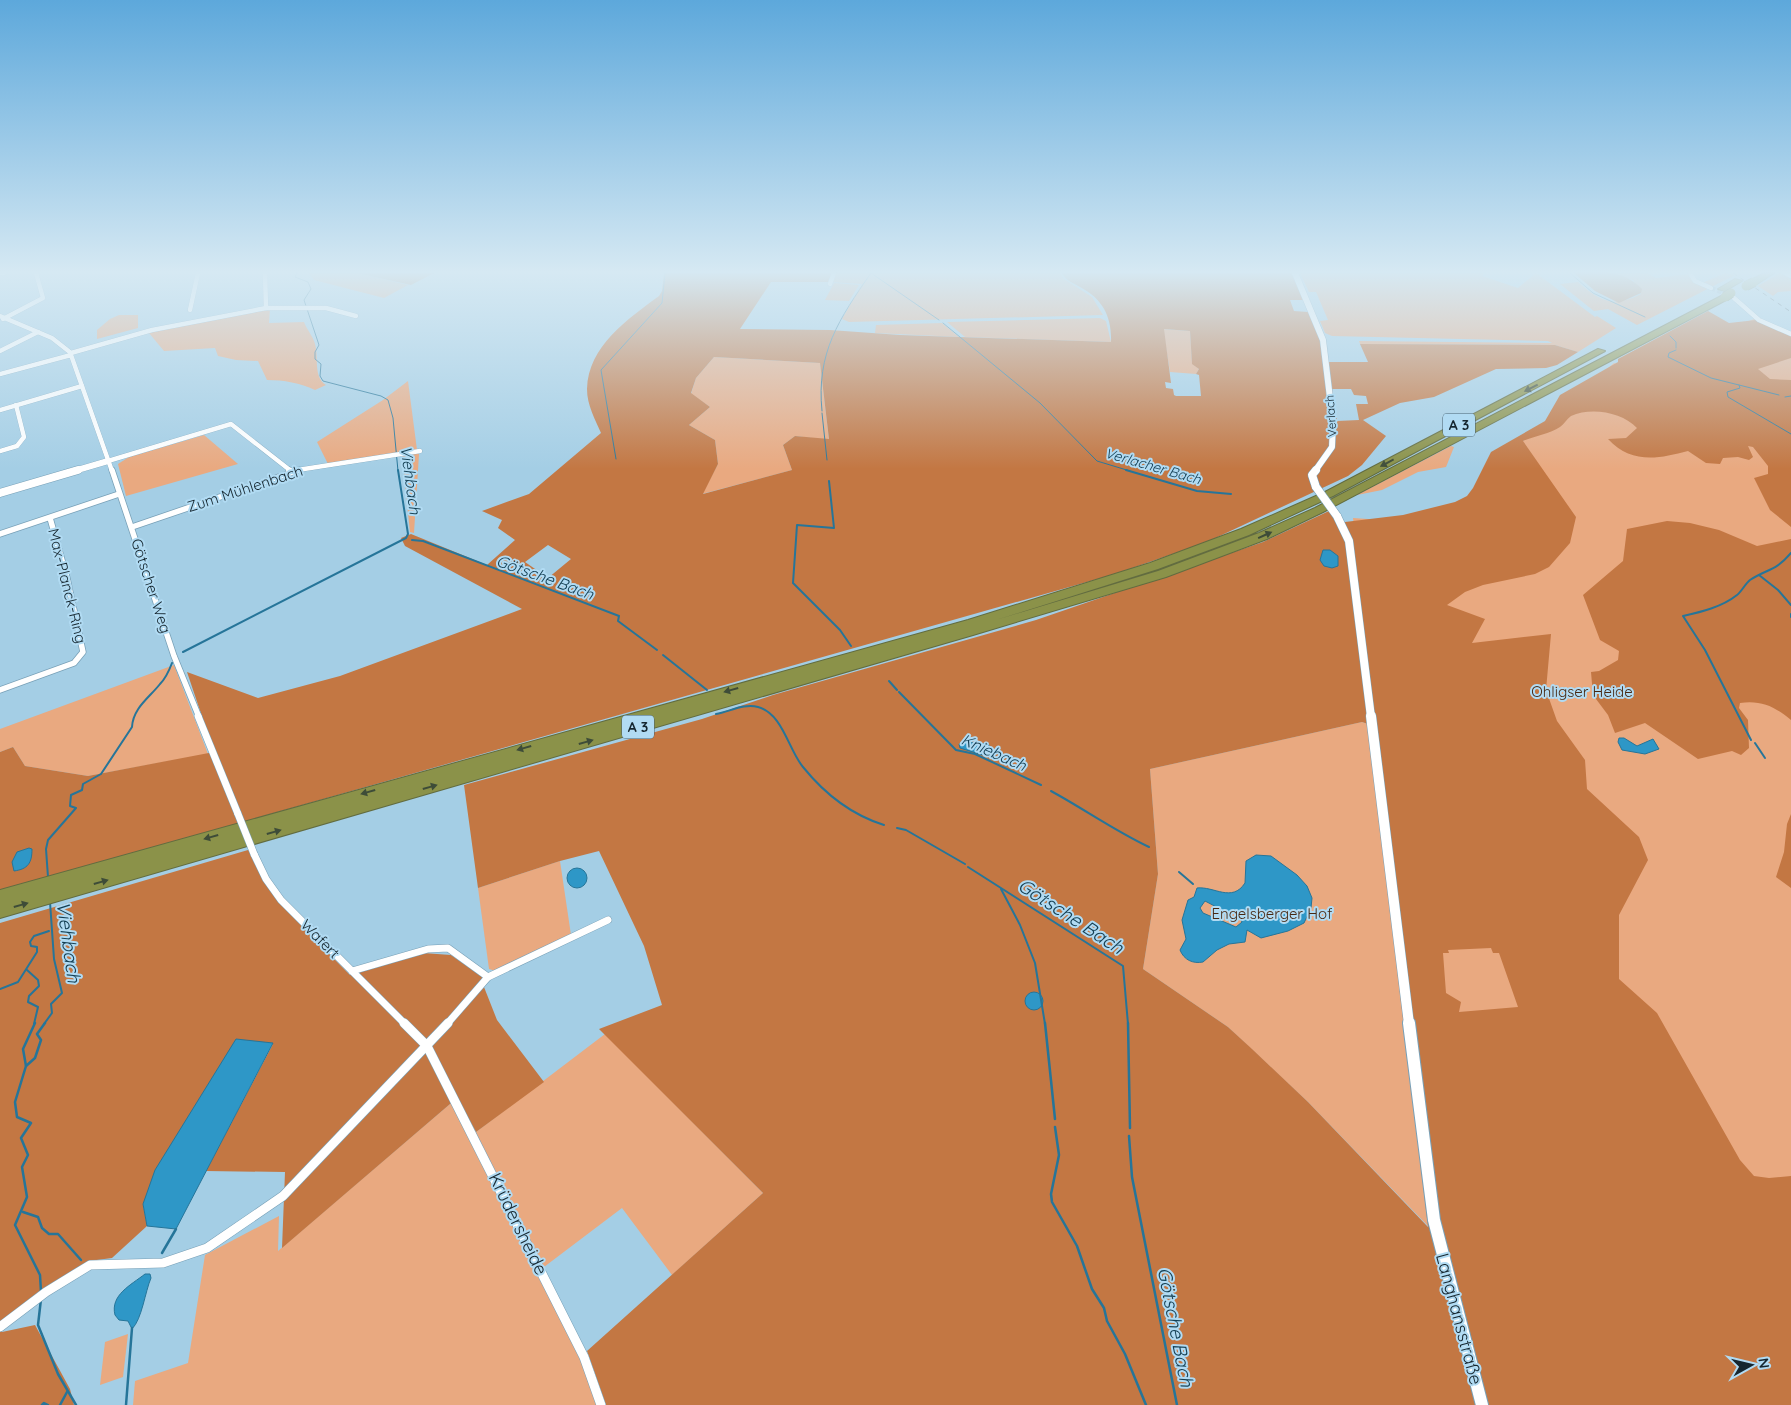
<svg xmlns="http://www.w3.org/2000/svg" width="1791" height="1405" font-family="Quicksand,sans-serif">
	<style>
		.green { fill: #e9a980 }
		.forest { fill: #c37743; fill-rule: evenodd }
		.water { fill: #2e97c7; stroke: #267599; fill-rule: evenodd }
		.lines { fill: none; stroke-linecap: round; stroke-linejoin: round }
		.stream-far2 { stroke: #267599; stroke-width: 1 }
		.stream-far1 { stroke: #267599; stroke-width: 2 }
		.stream { stroke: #267599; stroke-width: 2.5 }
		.minor-tunnel { stroke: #87acc1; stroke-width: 4.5; stroke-dasharray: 4.5 2.5; stroke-linecap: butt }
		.minor-far3-casing { stroke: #78a0b7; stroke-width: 5 }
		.minor-far2-casing { stroke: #78a0b7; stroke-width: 7 }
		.minor-far1-casing { stroke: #78a0b7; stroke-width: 8 }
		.minor-casing { stroke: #78a0b7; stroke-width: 10 }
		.tertiary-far3-casing { stroke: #78a0b7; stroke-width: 7 }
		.tertiary-far2-casing { stroke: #78a0b7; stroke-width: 9 }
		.tertiary-far1-casing { stroke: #78a0b7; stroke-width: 11 }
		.tertiary-casing { stroke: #78a0b7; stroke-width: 14 }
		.motorway-casing { stroke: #626c40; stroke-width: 2 }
		.minor-far3 { stroke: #fff; stroke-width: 4.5 }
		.minor-far2 { stroke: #fff; stroke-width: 5.5 }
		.minor-far1 { stroke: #fff; stroke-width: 7 }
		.minor { stroke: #fff; stroke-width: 9 }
		.tertiary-far3 { stroke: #fff; stroke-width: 6 }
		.tertiary-far2 { stroke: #fff; stroke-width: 8 }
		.tertiary-far1 { stroke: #fff; stroke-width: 10 }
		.tertiary { stroke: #fff; stroke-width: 12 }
		.motorway { fill: #8b9249; fill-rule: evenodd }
		.rail { stroke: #47616e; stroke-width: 1; stroke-dasharray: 4.5 4.5; stroke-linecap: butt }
		.minor-bridge-casing { stroke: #78a0b7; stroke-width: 8; stroke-linecap: butt }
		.tertiary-bridge-casing { stroke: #78a0b7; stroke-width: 9; stroke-linecap: butt }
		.motorway-bridge-casing { stroke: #626c40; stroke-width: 10; stroke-linecap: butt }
		.minor-bridge { stroke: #fff; stroke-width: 7 }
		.tertiary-bridge { stroke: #fff; stroke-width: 8 }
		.motorway-bridge { stroke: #8b9249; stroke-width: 9 }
		.oneway { fill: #3e4c38 }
		.labels { text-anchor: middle; stroke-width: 4; stroke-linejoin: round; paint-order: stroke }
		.far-street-label { font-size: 12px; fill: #15262f; stroke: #b1dbf3 }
		.shield { fill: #b1dbf3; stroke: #445c6a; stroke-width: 1 }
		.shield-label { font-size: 14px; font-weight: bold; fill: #15262f }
		.far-water-label { font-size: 14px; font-style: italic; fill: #133e52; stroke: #b1dbf3 }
		.street-label { font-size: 15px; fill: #15262f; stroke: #b1dbf3 }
		.park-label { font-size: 15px; fill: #482812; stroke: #b1dbf3 }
		.water-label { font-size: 16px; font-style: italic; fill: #133e52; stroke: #b1dbf3 }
		.near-street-label { font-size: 18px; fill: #15262f; stroke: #b1dbf3 }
		.near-water-label { font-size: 19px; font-style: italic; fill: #133e52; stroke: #b1dbf3 }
	</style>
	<rect width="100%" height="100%" fill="#a4cee5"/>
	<g class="green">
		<path d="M309 273H357L408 285 384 298 314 280Z"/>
		<path d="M836 273H1060L1064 279 1092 297 1103 315 849 322 842 319 862 284 832 282Z"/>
		<path d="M1300 273H1484L1482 276 1518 288 1536 273 1595 317 1597 316 1616 328 1578 352 1555 345 1360 344 1359 341 1552 343 1548 341 1332 336 1325 333 1320 321 1328 320 1316 292H1309Z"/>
		<path d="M1607 273H1647L1656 278 1688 274 1692 281 1700 284 1725 273 1735 275 1637 325 1608 309 1594 311 1560 284 1578 282C1601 302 1613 308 1641 294L1633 280Z"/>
		<path d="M1780 273 1791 279V291L1778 292 1773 296 1758 286Z"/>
		<path d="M834 283 859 285 849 301 825 300Z"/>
		<path d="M270 309 269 323 304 322C307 330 313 336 315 344 319 358 313 377 326 385L315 390C300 383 284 380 267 380L258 361 236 360 218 356 215 348 164 351 149 333 188 323Z"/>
		<path d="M119 315H138V328L97 339V330L110 319Z"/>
		<path d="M1100 318 1106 321 1111 342 965 337 947 322Z"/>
		<path d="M1754 319 1791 334V1405L1446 1250 1353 518 1383 520 1458 518 1523 441 1614 363 1620 365 1668 353Z"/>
		<path d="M942 323 959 337 875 333 876 325Z"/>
		<path d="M1163 329 1190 331 1192 363 1199 369 1196 374 1170 372Z"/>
		<path d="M714 357 820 363 829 440 795 436 783 445 792 470 702 494 718 464 715 440 689 425 710 407 691 394 696 378Z"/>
		<path d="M408 381 417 450 328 464 317 442 383 400Z"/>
		<path d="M204 435 238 464 126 496 118 464 129 457Z"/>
		<path d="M1451 446 1454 447 1446 467 1418 472 1382 490 1357 495Z"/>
		<path d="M415 453 419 454 414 533 410 532 402 455Z"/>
		<path d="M174 665 208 754 88 776 25 766 13 747 0 752V729Z"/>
		<path d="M1362 722 1368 724 1429 1227 1308 1102 1228 1027 1143 969 1158 874 1150 769Z"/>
		<path d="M560 861 571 935 496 971 489 969 478 888Z"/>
		<path d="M605 1034 763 1193 672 1275 622 1208 544 1267 526 1231 518 1237 580 1358 598 1405H133L135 1381 188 1363 205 1255 279 1216 278 1251 457 1098 476 1132Z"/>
		<path d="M128 1334 123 1377 100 1385 105 1342Z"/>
	</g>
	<g class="forest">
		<path d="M357 273H434L411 285Z"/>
		<path d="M664 273H832L828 282H771L740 329 830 330 900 335 1111 342C1112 317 1103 299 1080 287 1073 283 1065 280 1062 273H1292L1305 300H1290L1294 311 1308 312 1321 340 1325 362H1368L1360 344 1555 345 1578 352 1557 365 1546 368 1496 369 1434 397 1400 403 1363 420 1386 436 1362 465 1348 476 1207 542 1115 574 0 891V752L13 747 25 766 88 776 214 752 187 672 258 698 340 676 522 609 405 546 401 538 411 534 487 565 515 540 498 528 502 520 482 511 529 494 601 433C595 419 587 405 587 389 588 346 628 319 659 296L662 291ZM1164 329 1190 331 1192 364 1199 369 1196 374 1199 375 1201 396H1176L1174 395 1173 389 1166 388 1165 382 1171 383ZM714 357 820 363 829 439 795 436 783 445 792 470 703 494 718 464 715 440 689 425 710 407 691 393 696 378ZM1332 389H1351L1354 395 1366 396 1368 404H1356L1359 420 1337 421ZM548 545 571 559 548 578 525 562Z"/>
		<path d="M1574 273C1596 269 1626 271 1642 289L1641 293 1619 303 1595 291Z"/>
		<path d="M1708 311 1729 323 1756 320 1791 335V358L1758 369 1770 379 1791 380V527L1770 510 1754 478 1768 474V466L1753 447 1748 446 1753 457 1749 460 1738 457 1723 458 1720 464 1706 463 1688 451C1658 459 1631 464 1608 439L1626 438 1637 428C1622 412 1591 407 1571 416 1567 419 1564 424 1560 427 1550 434 1534 436 1523 441L1576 517 1570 543 1549 567 1535 574 1483 585 1465 592 1447 605 1485 619 1472 643 1551 634 1546 690 1557 721 1585 760 1587 789 1639 837 1648 860 1619 915V979L1657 1013 1740 1160 1754 1176 1769 1178 1791 1176V1405H606L587 1351 763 1193 599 1029 662 1005 644 946 599 851 560 861 478 888 464 785 702 719 773 695 1036 620 1263 542 1329 511 1338 522H1345L1403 515 1455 502 1467 496 1473 488 1491 452 1545 421 1560 395 1618 362V359ZM1362 722 1368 724 1428 1227 1308 1102 1252 1049 1228 1027 1143 969 1158 874 1150 769ZM1491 948 1493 953H1499L1518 1007 1459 1012 1461 1002 1446 993 1443 953H1449L1448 950Z"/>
		<path d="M1667 521 1690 523 1719 530 1757 546 1791 539V720C1775 707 1762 700 1740 703L1739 708 1748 720 1749 748 1741 755 1732 751 1698 759 1645 723 1615 733 1608 715 1593 695 1591 672 1599 671 1618 660 1619 651 1600 640 1583 595 1623 561 1627 529Z"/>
		<path d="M1791 814V888L1776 877 1784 852 1787 824Z"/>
		<path d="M248 850 251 852 279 903 350 975 423 953 451 955 483 977 482 982 497 1020 544 1082 476 1132 457 1098 282 1248 285 1172 206 1171 273 1044 143 1204 147 1226 112 1258 89 1261 3 1320 2 1332 35 1325 70 1389 74 1405H0V923Z"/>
	</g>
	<g class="water">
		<path d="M1323 550H1330L1338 556V566L1332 568 1324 566 1320 560Z"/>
		<path d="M1619 738H1624L1637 746 1653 739 1659 749 1645 754 1622 750 1618 742Z"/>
		<path d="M965 742 988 744 994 753 989 757 960 748 959 744Z"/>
		<path d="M29 848 32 849C32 863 28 869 14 871L12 862 17 852Z"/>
		<path d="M1256 855 1271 856 1297 875 1307 886 1312 898 1311 908 1304 923 1288 931 1261 938 1247 930 1245 942 1229 944 1217 950 1203 962C1193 964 1184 960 1180 950L1186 939 1182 920 1188 900 1194 897 1197 888C1214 886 1232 903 1245 883L1246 861ZM1205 901 1226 912 1232 911 1238 913 1242 922 1236 927 1203 913 1200 908Z"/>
		<circle cx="577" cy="878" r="10"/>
		<circle cx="1034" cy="1001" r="9"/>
		<path d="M236 1039 273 1043 176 1229 147 1226 143 1204 155 1170Z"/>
		<path d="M145 1274H150L151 1278C145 1292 142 1319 132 1329L128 1321 119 1320 115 1315C110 1295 131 1285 145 1274Z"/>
	</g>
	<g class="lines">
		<g class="stream-far2">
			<path d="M297 273 295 277 308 282 311 289 304 300 319 345 315 352V359L321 364 320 376 323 381 381 396 388 400 393 418 398 471"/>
			<path d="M871 273 939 320"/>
			<path d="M1570 273 1593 293 1645 317"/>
			<path d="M943 323 1040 403 1097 461 1130 471"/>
			<path d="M1670 336 1676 342V348"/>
			<path d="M1676 350 1669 353 1668 357 1711 378 1779 395"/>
			<path d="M1739 385 1740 388 1727 392 1728 397 1791 434"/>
			<path d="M1785 397 1791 396"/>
			<path d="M822 411C816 353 839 319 871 273"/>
			<path d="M822 413 827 460"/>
			<path d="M616 459 601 370 662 303 665 273"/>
		</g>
		<g class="stream-far1">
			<path d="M1126 470 1197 491 1231 494"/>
			<path d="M829 481 834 528 797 525 793 583 840 630 851 646"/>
			<path d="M412 540 423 541 619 616 618 621 657 650"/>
			<path d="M1759 575 1778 590 1791 605"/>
			<path d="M1791 614V617"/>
			<path d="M183 652 406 538 408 534 398 470"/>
			<path d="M663 655 707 690"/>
			<path d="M889 681 897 690"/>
			<path d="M899 692 956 750 975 754 1041 785"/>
			<path d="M716 714C729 712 744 703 758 707 783 714 788 749 803 767 824 793 852 815 884 825"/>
			<path d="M1751 740 1705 650 1683 616C1701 612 1722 607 1737 595 1742 591 1745 584 1750 580 1767 569 1776 571 1791 553"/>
			<path d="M1755 743 1765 758"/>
			<path d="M1051 791C1084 809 1115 831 1149 847"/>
			<path d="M897 828 906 830 965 864"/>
			<path d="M968 867 1123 966 1128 1024"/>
			<path d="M1179 872 1193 884"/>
			<path d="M48 877 46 849 48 840 76 808 70 806 71 795 82 790 83 784 101 774 132 727C133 708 149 698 160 684 166 678 169 671 172 663"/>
			<path d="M1001 889 1020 925 1035 963 1045 1024"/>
			<path d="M27 970 38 980 39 986 29 996 28 1002 38 1007 34 1024"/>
			<path d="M0 989 18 982 37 952V947L31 946 30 942 34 936 49 931"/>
			<path d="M44 1024 52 1013 51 1004 62 993 54 959 50 902"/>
		</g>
		<g class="stream">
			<path d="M1045 1023 1055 1119"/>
			<path d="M1128 1023 1130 1128"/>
			<path d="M26 1066 23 1049 35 1023"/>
			<path d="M1055 1127 1059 1155 1051 1194 1052 1202 1077 1246 1092 1289 1104 1308 1107 1321 1125 1354 1146 1405"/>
			<path d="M1129 1136 1132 1177 1177 1405"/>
			<path d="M23 1212 38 1217 42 1228 49 1234H58L81 1260"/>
			<path d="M162 1253 176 1229"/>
			<path d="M41 1292 40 1275 15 1225 27 1197 22 1167 28 1155 21 1138 31 1123 17 1117 15 1102 26 1066 35 1058 41 1040 37 1034 45 1023"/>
			<path d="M41 1299 38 1325 58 1374 76 1405"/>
			<path d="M42 1405 44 1403 48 1405"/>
			<path d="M60 1405 67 1392"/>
			<path d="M126 1405 132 1328"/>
		</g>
		<path class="minor-tunnel" d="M1711 288 1731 296"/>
		<defs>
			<g id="minor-far3">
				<path d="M0 273H4"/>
				<path d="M265 273 266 308H326L356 316"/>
				<path d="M1690 273 1695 281 1711 288"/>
				<path d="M1785 273 1791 276"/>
				<path d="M830 284 834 273"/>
				<path d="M1734 298 1759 320 1791 334"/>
				<path d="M190 310 198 273"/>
				<path d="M0 316 52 338 71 353 152 330 266 308"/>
				<path d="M3 319 43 298 36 273"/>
				<path d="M0 351 38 332"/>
				<path d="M0 374 71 355 112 471"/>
				<path d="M0 410 82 386"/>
				<path d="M0 451 17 446 24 437 16 405"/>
				<path d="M108 461 231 424 291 471"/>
				<path d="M291 471 420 451"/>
			</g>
			<g id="minor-far2">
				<path d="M112 470 174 656 199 717"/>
				<path d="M289 470 291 471"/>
				<path d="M132 527 299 470"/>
				<path d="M0 534 119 494"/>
				<path d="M0 690 74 663 83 652 67 578 50 518"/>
			</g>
			<g id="minor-far1">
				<path d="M198 716 238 814"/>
				<path d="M254 854 266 879 281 900 405 1024"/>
				<path d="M352 971 428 949 448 948 488 977"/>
				<path d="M447 1024 488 977 608 920"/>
			</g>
			<g id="minor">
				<path d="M404 1023 427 1046 584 1357 601 1405"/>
				<path d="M0 1327 46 1292 90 1265 163 1263 207 1248 283 1196 448 1023"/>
			</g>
			<g id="tertiary-far3">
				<path d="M1295 273 1323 340 1333 423 1332 447 1315 471"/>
				<path d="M74 471 108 461"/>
			</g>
			<g id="tertiary-far2">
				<path d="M1316 470 1312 475 1316 487"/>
				<path d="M0 493 78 470"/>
				<path d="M1337 516 1349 541 1371 717"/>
			</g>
			<path id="tertiary-far1" d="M1371 716 1409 1024"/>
			<path id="tertiary" d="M1409 1023 1434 1220 1482 1405"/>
			<g id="motorway">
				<path d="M1765 273H1774L1757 284H1751V280Z"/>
				<path d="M1735 279 1742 281 1725 291 1718 289Z"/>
				<path d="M1725 294 1729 297 1728 299 1323 512 1267 539 1166 577 973 635 0 918V904L647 720 0 904V890L968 620 1150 563 1241 529 1325 492 1598 349 1605 351 1333 496 1249 535 1158 569 996 620 1158 571 1259 533 1315 508Z"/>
			</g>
		</defs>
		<use href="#minor-far3" class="minor-far3-casing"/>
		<use href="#minor-far2" class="minor-far2-casing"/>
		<use href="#minor-far1" class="minor-far1-casing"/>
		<use href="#minor" class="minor-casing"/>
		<use href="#tertiary-far3" class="tertiary-far3-casing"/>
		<use href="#tertiary-far2" class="tertiary-far2-casing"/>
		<use href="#tertiary-far1" class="tertiary-far1-casing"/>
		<use href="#tertiary" class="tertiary-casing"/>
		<use href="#motorway" class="motorway-casing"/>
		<use href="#minor-far3" class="minor-far3"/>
		<use href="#minor-far2" class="minor-far2"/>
		<use href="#minor-far1" class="minor-far1"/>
		<use href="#minor" class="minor"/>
		<use href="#tertiary-far3" class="tertiary-far3"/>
		<use href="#tertiary-far2" class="tertiary-far2"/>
		<use href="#tertiary-far1" class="tertiary-far1"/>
		<use href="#tertiary" class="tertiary"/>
		<use href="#motorway" class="motorway"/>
		<path class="rail" d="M1733 273 1791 312"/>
		<defs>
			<path id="minor-bridge" d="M238 814 254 854"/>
			<path id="tertiary-bridge" d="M1316 487 1337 516"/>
			<g id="motorway-bridge">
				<path d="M1746 286 1754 282"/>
				<path d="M1725 297 1731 293"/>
			</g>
		</defs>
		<use href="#minor-bridge" class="minor-bridge-casing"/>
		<use href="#tertiary-bridge" class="tertiary-bridge-casing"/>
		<use href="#motorway-bridge" class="motorway-bridge-casing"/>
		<use href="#minor-bridge" class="minor-bridge"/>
		<use href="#tertiary-bridge" class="tertiary-bridge"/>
		<use href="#motorway-bridge" class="motorway-bridge"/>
	</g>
	<defs><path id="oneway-solid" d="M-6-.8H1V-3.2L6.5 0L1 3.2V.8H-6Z" transform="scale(1.25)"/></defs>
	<g class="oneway">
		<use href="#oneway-solid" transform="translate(1531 388) rotate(153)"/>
		<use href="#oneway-solid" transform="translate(1387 463) rotate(152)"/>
		<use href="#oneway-solid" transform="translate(1265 535) rotate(-24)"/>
		<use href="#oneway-solid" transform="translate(731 690) rotate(164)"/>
		<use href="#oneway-solid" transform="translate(586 742) rotate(-16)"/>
		<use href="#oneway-solid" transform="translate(524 748) rotate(164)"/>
		<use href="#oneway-solid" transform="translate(430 787) rotate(-16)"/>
		<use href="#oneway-solid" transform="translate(368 792) rotate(164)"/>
		<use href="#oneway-solid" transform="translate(274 832) rotate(-16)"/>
		<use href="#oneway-solid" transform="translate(211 837) rotate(164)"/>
		<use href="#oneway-solid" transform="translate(101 882) rotate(-16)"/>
		<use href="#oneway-solid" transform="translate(21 905) rotate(-16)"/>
	</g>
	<linearGradient id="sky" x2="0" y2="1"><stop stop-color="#5da8db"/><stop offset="0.58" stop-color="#d6e9f3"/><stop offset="1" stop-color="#d6e9f3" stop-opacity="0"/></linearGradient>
	<rect width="1791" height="469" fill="url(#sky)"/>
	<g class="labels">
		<g class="far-street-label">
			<text transform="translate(1331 416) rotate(-94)" y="4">Verlach</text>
		</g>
		<g class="shield">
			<rect x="1443" y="413.5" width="32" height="23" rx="4"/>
			<rect x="622" y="715.5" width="32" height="23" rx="4"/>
		</g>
		<g class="shield-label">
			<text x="1459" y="430">A 3</text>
			<text x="638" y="732">A 3</text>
		</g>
		<g class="far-water-label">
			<text transform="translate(1153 466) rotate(16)" y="5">Verlacher Bach</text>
		</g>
		<g class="street-label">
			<text transform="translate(245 489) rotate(-18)" y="5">Zum Mühlenbach</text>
			<text transform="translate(67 586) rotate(76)" y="5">Max-Planck-Ring</text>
			<text transform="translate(151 586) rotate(72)" y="5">Götscher Weg</text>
			<text transform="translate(320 939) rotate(45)" y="5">Wafert</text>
		</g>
		<g class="park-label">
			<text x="1582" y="697">Ohligser Heide</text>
			<text x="1272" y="919">Engelsberger Hof</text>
		</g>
		<g class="water-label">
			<text transform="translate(411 480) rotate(82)" y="6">Viehbach</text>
			<text transform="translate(545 577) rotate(20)" y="6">Götsche Bach</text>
			<text transform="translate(994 752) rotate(24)" y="6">Kniebach</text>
		</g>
		<g class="near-street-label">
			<text transform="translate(518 1224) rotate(64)" y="6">Krüdersheide</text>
			<text transform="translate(1459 1319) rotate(75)" y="6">Langhansstraße</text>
		</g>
		<g class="near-water-label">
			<text transform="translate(1071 916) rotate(33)" y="7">Götsche Bach</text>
			<text transform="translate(69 942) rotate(82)" y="7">Viehbach</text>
			<text transform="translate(1176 1327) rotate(79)" y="7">Götsche Bach</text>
		</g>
	</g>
	<g transform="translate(1751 1365) rotate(82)" stroke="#b1dbf3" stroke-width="4" paint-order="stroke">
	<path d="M0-4L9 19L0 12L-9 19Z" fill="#15262f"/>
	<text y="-8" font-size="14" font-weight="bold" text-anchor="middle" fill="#15262f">N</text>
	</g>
</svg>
